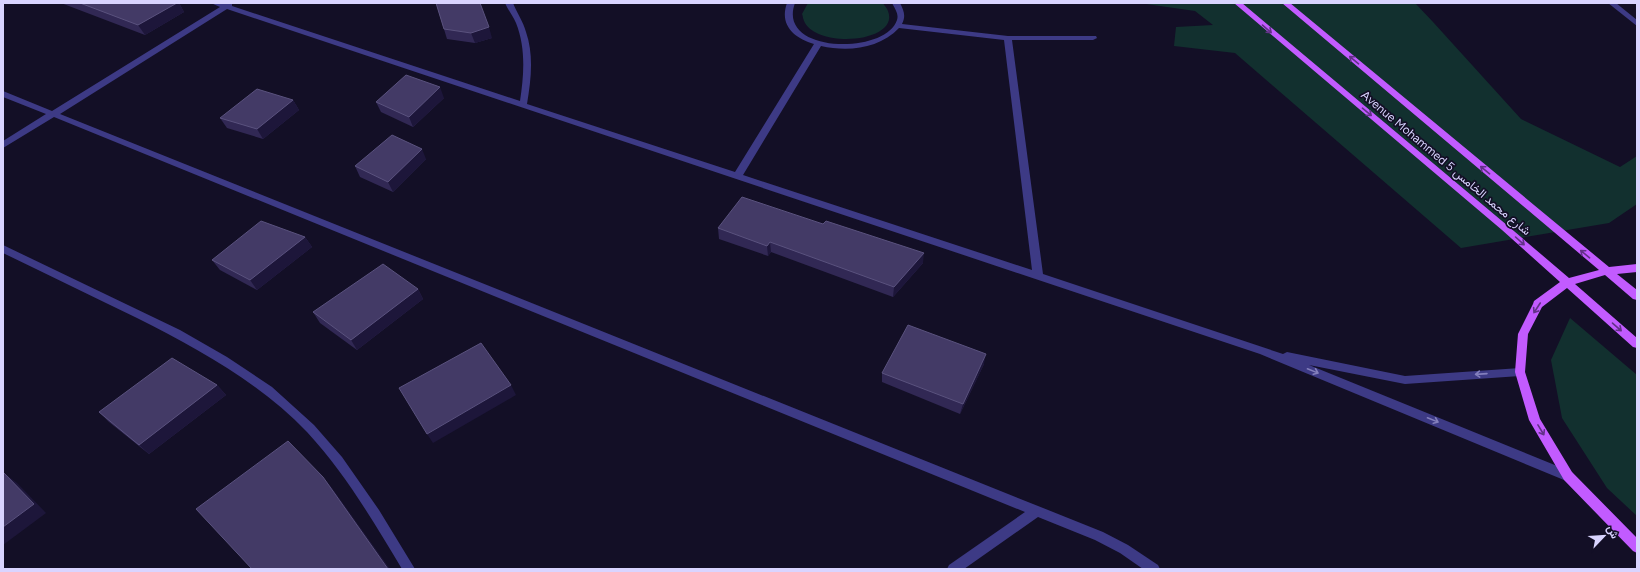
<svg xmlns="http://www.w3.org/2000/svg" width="1640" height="572" font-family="Figtree,Vazirmatn,sans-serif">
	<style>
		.green { fill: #12302f }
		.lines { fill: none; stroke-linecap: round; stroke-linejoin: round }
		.minor { fill: #3d3a85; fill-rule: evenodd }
		.major { fill: #c25bff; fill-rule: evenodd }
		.wall { fill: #312854 }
		.shaded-wall { fill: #1d163a }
		.building { fill: #433a66; stroke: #5a527e }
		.oneway { stroke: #623188 }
		.oneway2 { stroke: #837fbc }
		.labels { text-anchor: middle; stroke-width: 3.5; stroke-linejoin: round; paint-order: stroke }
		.street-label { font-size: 12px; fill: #d9d4ff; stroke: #130f26 }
	</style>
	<rect width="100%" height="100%" fill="#130f26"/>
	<g class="green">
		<path d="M808 3H883C884 5 887 8 888 11 900 42 820 49 805 23 803 20 803 16 802 14Z"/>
		<path d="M1139 3H1415L1433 22 1521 119 1620 167 1637 156V204L1609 223 1461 248 1235 53 1174 46 1176 27 1213 25 1195 11Z"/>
		<path d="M1570 318 1637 375V516L1607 488 1562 418 1551 360Z"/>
	</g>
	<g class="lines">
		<g class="minor">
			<path d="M211 3H232V6L520 101C524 75 526 48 516 23 513 16 508 10 505 3H513C517 13 523 21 526 32 534 55 531 80 527 104L735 172 814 44C794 38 779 25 787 3H795C776 54 886 55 897 20 899 14 895 9 892 3H900C904 11 906 16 902 24L1008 36H1096L1097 38 1093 40H1012L1043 274 1283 354 1287 352 1405 376 1520 368 1524 369 1525 372 1524 375 1520 376 1405 384 1309 365 1572 472 1574 476 1572 480 1568 481 1564 480 1260 354 227 9 60 114 1103 532 1128 545 1158 565 1160 569H1143L1120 553 1095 540 1038 517 964 569H947L949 565 1025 512 54 117 3 148V141L46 114 3 97V91L52 111 220 7ZM899 28 1004 40 1032 270 743 175 821 46C848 52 879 49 899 28Z"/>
			<path d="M1608 3H1616L1637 20V26Z"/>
			<path d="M3 245 180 330 227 357 272 387 314 425 342 457 379 510 415 569H402C373 521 345 473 307 432 259 382 198 349 137 318 92 296 48 275 3 253Z"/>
		</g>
		<path class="major" d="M1234 3H1242L1508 226 1569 278 1599 270 1282 3H1290L1609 267 1637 264V272L1617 274 1637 290V300L1633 299 1605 275 1575 284 1637 338V348L1633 347 1567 288 1542 307 1528 334 1525 372 1540 419 1572 472 1637 538V553L1633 551 1564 480 1529 420 1515 372 1518 334 1533 304 1534 301 1560 282 1502 230Z"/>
	</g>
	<g class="wall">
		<path d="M61 3H179L184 12 145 35Z"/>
		<path d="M436 3 492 38 475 43 447 39Z"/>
		<path d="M444 98 413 127 381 112 376 102Z"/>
		<path d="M293 100 299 110 263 139 227 128 220 118Z"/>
		<path d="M426 159 393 192 360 177 355 166Z"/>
		<path d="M718 228 923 263 893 297 771 252 768 256 719 239Z"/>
		<path d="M305 237 312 247 257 290 220 270 212 260Z"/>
		<path d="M418 289 423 299 357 350 320 323 313 312Z"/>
		<path d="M984 364 960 414 882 382V373Z"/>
		<path d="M217 385 226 395 149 454 109 422 99 412Z"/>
	</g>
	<g class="shaded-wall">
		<path d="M177 3H179L184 12 145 35 138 25Z"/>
		<path d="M489 27 492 38 475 43 471 33Z"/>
		<path d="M440 87 444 98 413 127 409 117Z"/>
		<path d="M293 100 299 110 263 139 257 129Z"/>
		<path d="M422 149 426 159 393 192 388 182Z"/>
		<path d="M305 237 312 247 257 290 250 280Z"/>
		<path d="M770 242 771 252 768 256 767 246Z"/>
		<path d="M924 253 923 263 893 297 894 287Z"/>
		<path d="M418 289 423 299 357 350 351 340Z"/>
		<path d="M986 354 984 364 960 414 963 404Z"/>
		<path d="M217 385 226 395 149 454 139 445Z"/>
		<path d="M511 385 516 395 433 443 427 434Z"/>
		<path d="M4 473 17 483 46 513 3 545Z"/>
		<path d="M323 477 332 488 390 569H388Z"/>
	</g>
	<g class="building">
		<path d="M80 3H177L138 25Z"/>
		<path d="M436 3H480L489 27 471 33 444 29Z"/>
		<path d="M406 75 440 87 409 117 376 102Z"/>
		<path d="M257 89 293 100 257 129 220 118Z"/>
		<path d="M392 135 422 149 388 182 355 166Z"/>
		<path d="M742 197 823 224 826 221 924 253 894 287 770 242 767 246 718 228Z"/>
		<path d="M261 221 305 237 250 280 212 260Z"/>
		<path d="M383 264 418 289 351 340 313 312Z"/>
		<path d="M908 325 986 354 963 404 882 373Z"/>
		<path d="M481 343 511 385 427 434 399 388Z"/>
		<path d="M172 358 217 385 139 445 99 412Z"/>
		<path d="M288 441 323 477 388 569H252L196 509Z"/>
		<path d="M4 473 34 504 3 527V474Z"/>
	</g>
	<defs><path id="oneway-shaft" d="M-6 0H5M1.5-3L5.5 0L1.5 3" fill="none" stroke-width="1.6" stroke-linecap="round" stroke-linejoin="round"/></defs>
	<g class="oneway">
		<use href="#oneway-shaft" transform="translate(1267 29) rotate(41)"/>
		<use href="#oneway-shaft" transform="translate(1354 60) rotate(-140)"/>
		<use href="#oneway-shaft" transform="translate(1367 112) rotate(40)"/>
		<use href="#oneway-shaft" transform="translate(1485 170) rotate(-140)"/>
		<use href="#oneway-shaft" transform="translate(1520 241) rotate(42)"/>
		<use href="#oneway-shaft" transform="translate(1585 254) rotate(-140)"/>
		<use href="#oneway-shaft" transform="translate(1537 308) rotate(123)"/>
		<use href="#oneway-shaft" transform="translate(1617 327) rotate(41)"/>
		<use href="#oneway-shaft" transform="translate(1541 430) rotate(59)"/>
	</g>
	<g class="oneway2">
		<use href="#oneway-shaft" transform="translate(1313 371) rotate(22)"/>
		<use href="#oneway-shaft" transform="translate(1481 374) rotate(176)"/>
		<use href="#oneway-shaft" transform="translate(1433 420) rotate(22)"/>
	</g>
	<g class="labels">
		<g class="street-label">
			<text transform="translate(1446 163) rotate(40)" y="4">Avenue Mohammed 5 شارع محمد الخامس</text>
		</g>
	</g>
	<rect width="1640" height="572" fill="none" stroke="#d9d4ff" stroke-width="8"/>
	<g transform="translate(1604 536) rotate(65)" stroke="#130f26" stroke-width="3" paint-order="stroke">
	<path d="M0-3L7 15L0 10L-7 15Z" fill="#d9d4ff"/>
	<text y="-6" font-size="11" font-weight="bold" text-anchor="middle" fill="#d9d4ff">ش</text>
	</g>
</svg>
